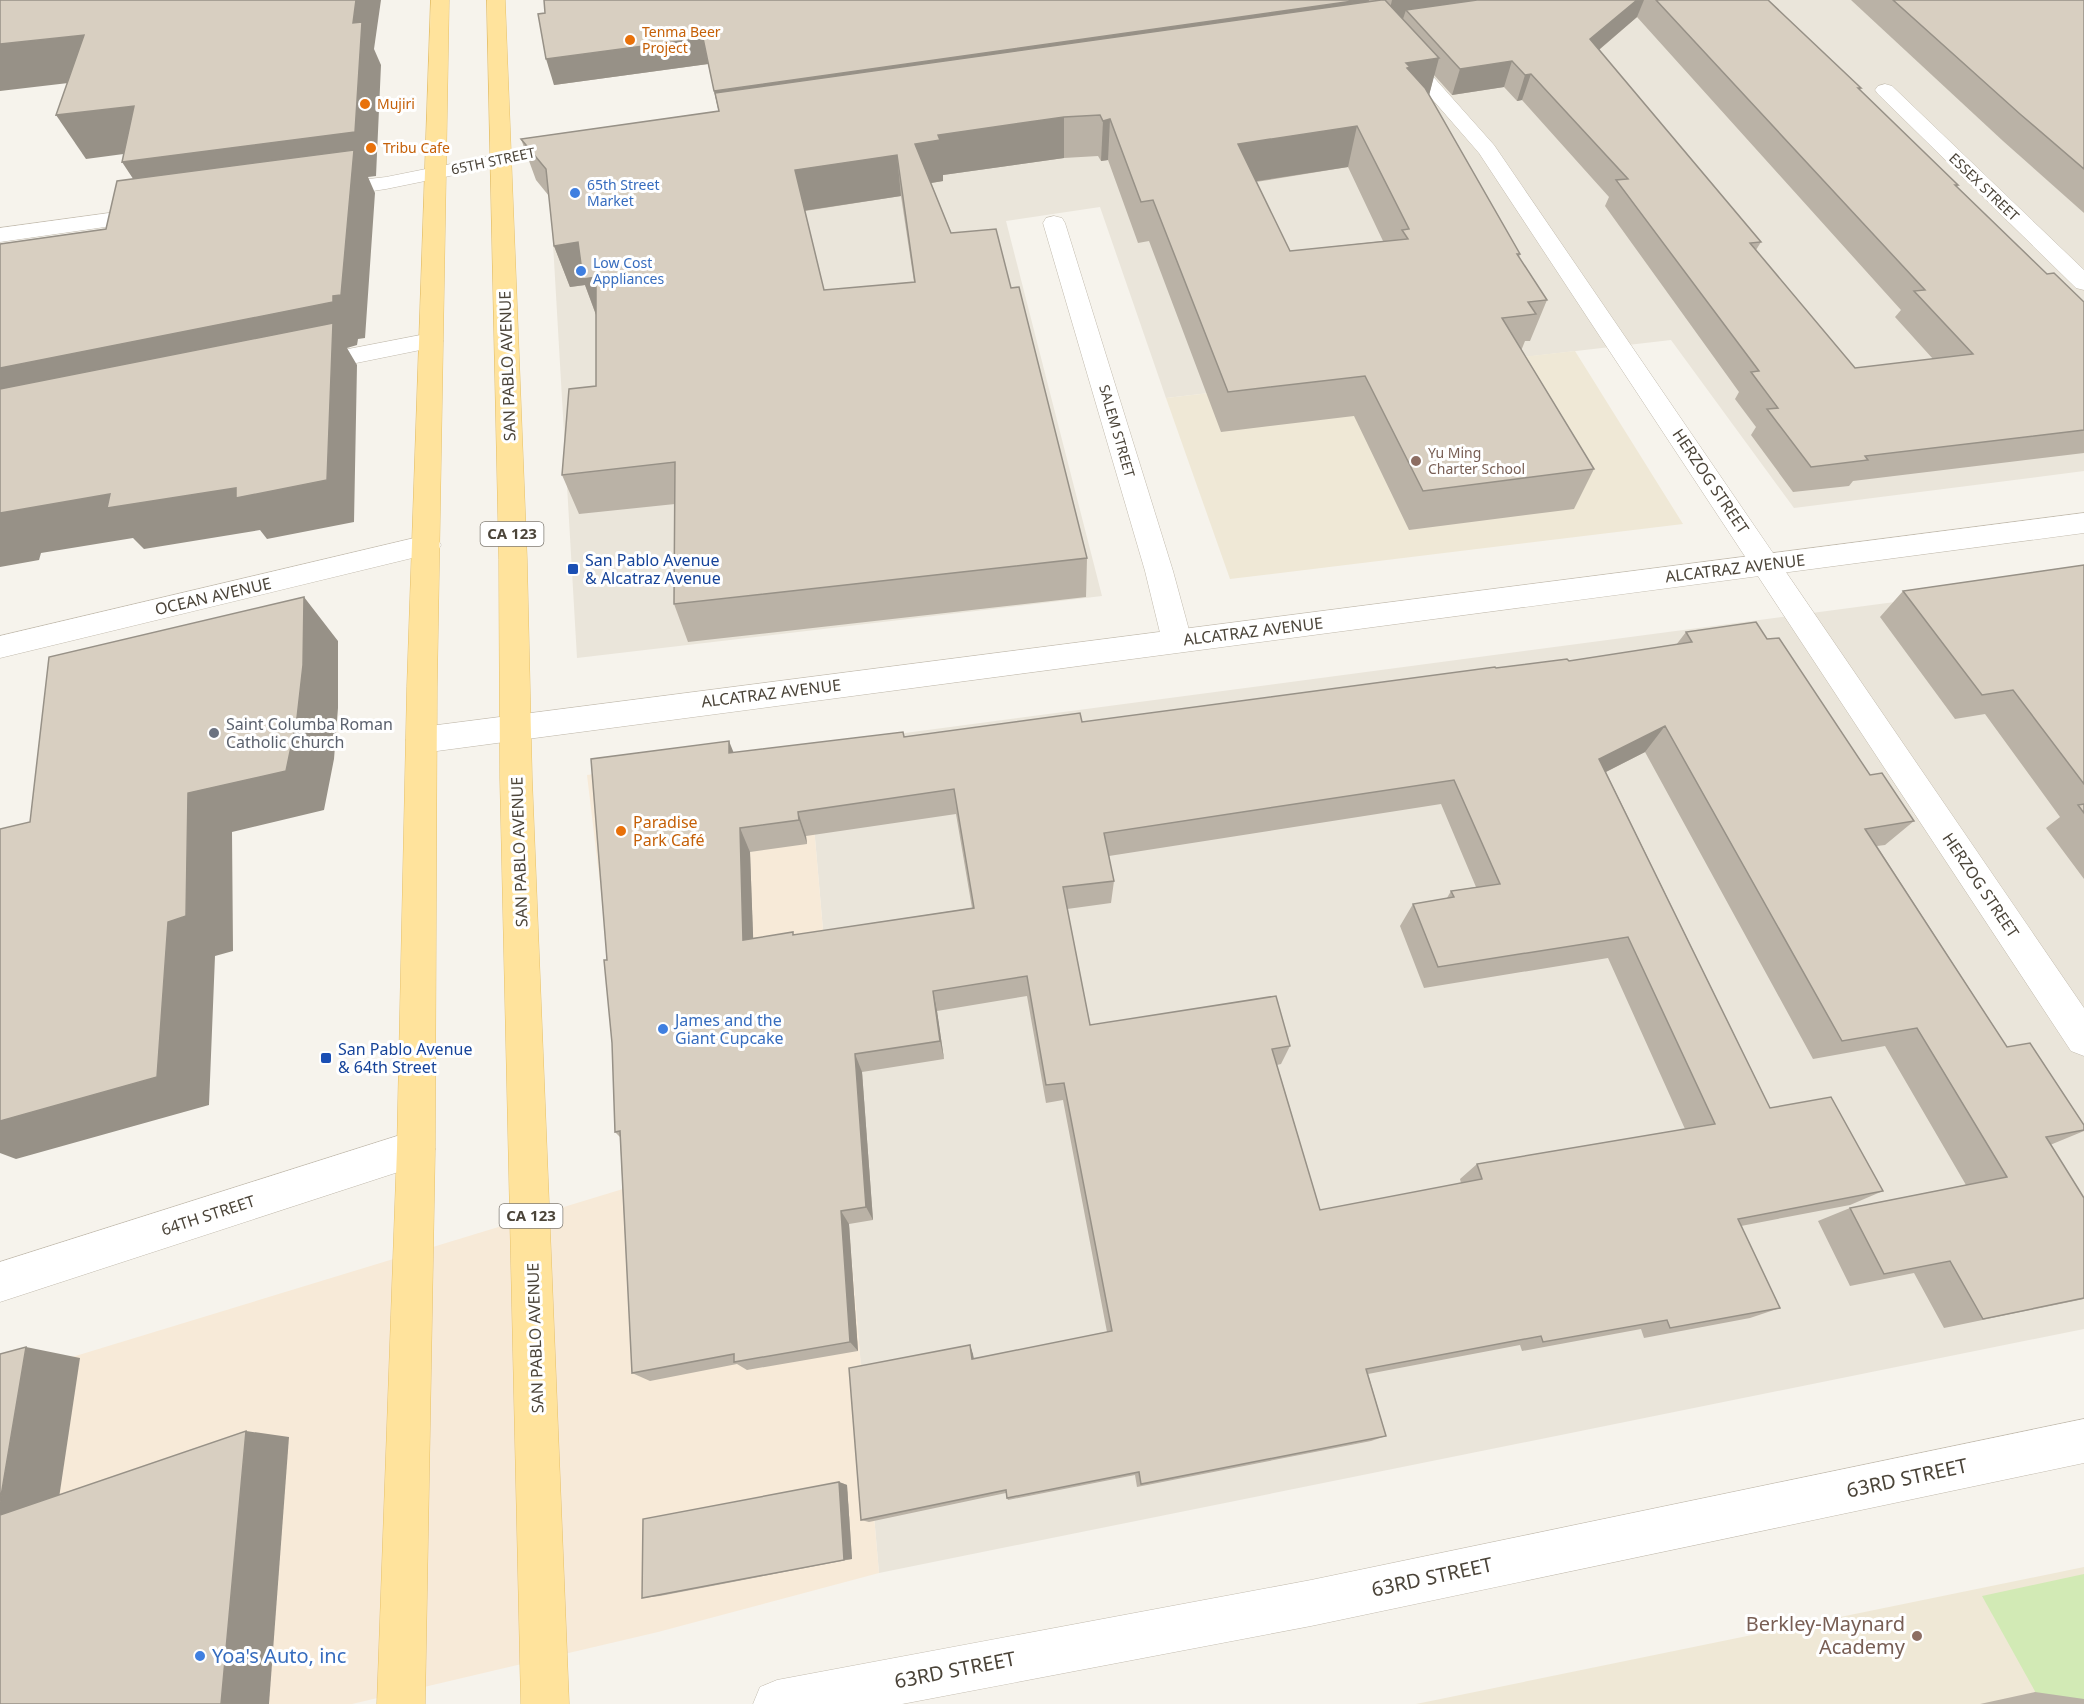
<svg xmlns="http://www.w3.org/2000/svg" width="2084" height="1704" font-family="'Noto Sans',sans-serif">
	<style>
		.residential { fill: #eae5da }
		.commercial { fill: #f7ead8 }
		.education { fill: #efe8d6 }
		.green { fill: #d2eab5 }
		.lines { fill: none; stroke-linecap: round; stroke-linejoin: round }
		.minor-casing { stroke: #c2bbae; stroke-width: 1 }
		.tertiary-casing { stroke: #c2bbae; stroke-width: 1 }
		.primary-casing { stroke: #e6c16a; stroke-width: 1 }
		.minor { fill: #fff; fill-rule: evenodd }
		.tertiary { fill: #fff; fill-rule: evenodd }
		.primary { fill: #ffe39c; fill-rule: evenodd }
		.wall { fill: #bab2a6; fill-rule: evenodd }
		.shaded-wall { fill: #979187 }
		.building { fill: #d8cfc1; stroke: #979187; stroke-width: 1.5; fill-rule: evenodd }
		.food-dot { fill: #e8710a; stroke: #fff; stroke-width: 2 }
		.shop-dot { fill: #3f7fe0; stroke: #fff; stroke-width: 2 }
		.education-dot { fill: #8d6e63; stroke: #fff; stroke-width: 2 }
		.transit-dot { fill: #1a4fb4; stroke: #fff; stroke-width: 2 }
		.worship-dot { fill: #6b7280; stroke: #fff; stroke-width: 2 }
		.labels { text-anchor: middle; stroke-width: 6; stroke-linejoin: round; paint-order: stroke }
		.far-food-label { font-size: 14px; fill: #c56008; stroke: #fff; text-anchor: start }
		.far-street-label { font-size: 14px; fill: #4b4439; stroke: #fff }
		.far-shop-label { font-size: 14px; fill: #366cbe; stroke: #fff; text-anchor: start }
		.far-education-label { font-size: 14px; fill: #785e54; stroke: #fff; text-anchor: start }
		.shield { fill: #fff; stroke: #817c74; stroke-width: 1.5 }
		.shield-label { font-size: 15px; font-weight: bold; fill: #4b4439 }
		.street-label { font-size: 16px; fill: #4b4439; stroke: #fff }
		.transit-label { font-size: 16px; fill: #164399; stroke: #fff; text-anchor: start }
		.worship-label { font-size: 16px; fill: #5b616d; stroke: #fff; text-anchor: start }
		.food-label { font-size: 16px; fill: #c56008; stroke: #fff; text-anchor: start }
		.shop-label { font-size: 16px; fill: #366cbe; stroke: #fff; text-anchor: start }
		.near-street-label { font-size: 20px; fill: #4b4439; stroke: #fff }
		.near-education-label { font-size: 20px; fill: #785e54; stroke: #fff; text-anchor: end }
		.near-shop-label { font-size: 20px; fill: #366cbe; stroke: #fff; text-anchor: start }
	</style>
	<rect width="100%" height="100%" fill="#f6f3ec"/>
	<g class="residential">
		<path d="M1746 0H2084V471L1794 508 1671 340 1166 398 1100 207 1006 221 1102 596 577 658 549 174Z"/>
		<path d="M2084 577V1329L879 1573 807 746Z"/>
	</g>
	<path class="commercial" d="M807 746 879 1573 658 1632 352 1704H0V1379L636 1185 587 775Z"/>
	<g class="education">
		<path d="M1575 351 1683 524 1230 579 1166 398Z"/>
		<path d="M2084 1567V1704H1416Z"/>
	</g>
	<path class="green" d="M2084 1574V1704H2042L1982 1596Z"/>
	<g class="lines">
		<defs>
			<g id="minor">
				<path d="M1346 0H1365L1494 145 2084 1008V1056L2071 1051 1479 153Z"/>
				<path d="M1885 84 1892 86 2084 270V290L2076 288 1878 94 1875 90 1878 86Z"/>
				<path d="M571 140 578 142 581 146 578 150 501 166 494 164 490 160 494 156Z"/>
				<path d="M1054 216 1062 218 1065 223 1173 571 1192 641 1187 649 1177 652 1167 649 1162 641 1145 571 1043 223 1046 218Z"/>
				<path d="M431 333 440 336 443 341 440 346 307 373 298 371 295 365 298 359 307 357Z"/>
				<path d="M427 535 437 538 441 545 437 552 0 658V636Z"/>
				<path d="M416 1130 429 1136 435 1149 429 1162 0 1302V1262Z"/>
				<path d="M2084 1419V1463L1311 1626 902 1704H753L760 1687 777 1680 1311 1580Z"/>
			</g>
			<g id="tertiary">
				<path d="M501 154 508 156 512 160 508 164 386 189 326 198 318 196 315 191 318 186 326 184 386 177Z"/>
				<path d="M153 207 161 209 164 214 161 219 0 242V228Z"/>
				<path d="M2084 513V533L422 753 411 749 406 740 411 731 422 727Z"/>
			</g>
			<g id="primary">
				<path d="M431 0H449L437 687 435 1149 425 1704H377L397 1149 407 687Z"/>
				<path d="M487 0H505L527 560 532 778 569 1704H521L500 778 499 560Z"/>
			</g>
		</defs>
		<use href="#minor" class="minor-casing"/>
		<use href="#tertiary" class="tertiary-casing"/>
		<use href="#primary" class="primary-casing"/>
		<use href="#minor" class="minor"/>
		<use href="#tertiary" class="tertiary"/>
		<use href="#primary" class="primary"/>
	</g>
	<g class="wall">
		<path d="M544 0H1768L1861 88 1860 90 1958 185 1957 187 2047 274 2084 302V453L1853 481 1849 486 1793 492 1751 435 1756 427 1735 399 1739 392 1605 206 1609 197 1522 100 1517 101 1504 87 1452 95 1434 75 1429 95 1520 254 1519 257 1547 300 1530 341H1525L1521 351 1594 469 1574 509 1409 530 1354 416 1221 432 1149 241 1138 243 1108 160 1101 161 1098 156 1064 158 943 175V181L931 183 951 233 1011 288 1087 558 1086 597 688 642 674 604 675 504 579 514 562 475 596 386V315L585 285 570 287 554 246 549 196 536 180 521 139 719 111 708 64 554 85ZM1637 17 1901 310 1895 317 1933 359 1855 368 1756 250 1761 242 1599 50ZM1348 167 1383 241 1290 251 1256 182ZM901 196 914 282 824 290 805 211Z"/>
		<path d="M1851 0H2084V213L2003 141Z"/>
		<path d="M2084 565V879L2046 828 2060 817 1985 714 1955 719 1880 617 1903 591Z"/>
		<path d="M1686 632 1767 639 1870 775 1914 821 1885 845 1877 846 2007 1047 2084 1125V1131L2050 1145 2084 1198V1299L1944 1328 1914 1273 1850 1286 1818 1221 1850 1208 1966 1185 1885 1046 1813 1059 1645 752 1606 772 1770 1108 1883 1191 1850 1205 1741 1226 1780 1308 1750 1318 1644 1338 1641 1329 1522 1351 1520 1345 1368 1374 1386 1436 1371 1441 1137 1487 1135 1475 1008 1500 1007 1498 1006 1493 869 1522 861 1520 970 1345 974 1359 1107 1332 1063 1100 1046 1103 1027 996 937 1011 944 1059 862 1072 873 1220 849 1224 858 1351 747 1370 737 1364 650 1381 632 1373 620 1137 615 1132 612 1043 607 960 733 753 904 737 1082 722 1496 668 1569 661 1676 645ZM1441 804 1476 887 1451 891 1447 898 1413 904 1400 926 1424 988 1608 958 1685 1129 1477 1164 1460 1179 1461 1183 1320 1210 1277 1065 1281 1064 1290 1046 1090 1025 1067 909 1111 903 1114 881 1109 856ZM956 814 972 908 794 935 753 938 750 852 807 844 806 836Z"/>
		<path d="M839 1482 847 1485 852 1559 660 1596 642 1598Z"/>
		<path d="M2035 1692 2084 1699V1704H1980Z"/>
	</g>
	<g class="shaded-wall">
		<path d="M356 0H381L374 49 381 65 376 176 368 177 375 193 365 338 358 339 357 345 347 348 357 365 354 522 267 539 260 530 144 549 133 538 41 553 39 560 0 567V512L110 494 236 488 327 480 0 419V368L151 206 122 162 353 23Z"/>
		<path d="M1360 0H1369L1364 24 720 117 714 91Z"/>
		<path d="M1392 0H1536L1406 10 1403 19 1387 22Z"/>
		<path d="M1637 0H1644L1637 17 1581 65 1590 39Z"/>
		<path d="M84 35 111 78 0 91V44Z"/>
		<path d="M703 38 708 64 554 85 546 59Z"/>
		<path d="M1439 58 1428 99 1401 102 1406 63Z"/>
		<path d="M1512 61 1504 87 1452 95 1460 69Z"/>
		<path d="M1531 74 1522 100 1517 101 1525 75Z"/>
		<path d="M134 106 161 149 86 159 56 115Z"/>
		<path d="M1064 117V158L943 175V181L919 185 915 144 938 135Z"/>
		<path d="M1110 119 1108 160 1101 161 1103 121Z"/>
		<path d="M1357 126 1348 167 1232 185 1238 144Z"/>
		<path d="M897 155 901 196 802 211 795 170Z"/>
		<path d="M578 242 596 277 598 320 585 285 570 287 554 246Z"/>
		<path d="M304 597 338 641V708L334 759 324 810 232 832 233 951 215 956 209 1105 16 1159 0 1153V1121L168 922 188 793Z"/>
		<path d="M1665 726 1645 752 1582 784 1599 759Z"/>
		<path d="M729 741 739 766 729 753Z"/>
		<path d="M798 812 806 836 807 844 799 820Z"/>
		<path d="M740 828 750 852 754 961 743 940Z"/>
		<path d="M933 991 937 1011 944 1059 940 1041Z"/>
		<path d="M855 1054 862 1072 873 1220 866 1207Z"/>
		<path d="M841 1211 849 1224 858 1351 850 1342Z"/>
		<path d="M970 1345 973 1354 975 1367 972 1359Z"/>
		<path d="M26 1347 80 1358 56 1518 0 1516V1502Z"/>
		<path d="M246 1431 289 1437 269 1704H221Z"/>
		<path d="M839 1482 847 1485 852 1559 844 1560Z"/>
	</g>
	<g class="building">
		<path d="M0 0H356L353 23 362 22 355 132 122 162 134 106 56 115 84 35 0 44Z"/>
		<path d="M544 0H1360L714 91 703 38 546 59 538 14 545 13Z"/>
		<path d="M1381 0H1385L1439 58 1406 63 1410 67 1407 68 1425 88 1520 254H1517L1547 300 1528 302 1536 314 1502 318 1594 469 1423 491 1365 376 1228 392 1153 200 1141 202 1110 119 1103 121 1100 115 1064 117 938 135 940 140 915 144 951 233 996 229 1011 288 1019 287 1087 558 674 604 675 462 562 475 569 389 596 386V277L583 279 578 242 554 246 546 169 521 139 719 111 715 93ZM1357 126 1409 229 1402 230 1408 239 1290 251 1238 144ZM897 155 915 282 824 290 795 170Z"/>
		<path d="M1477 0H1637L1590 39 1761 242 1750 243 1855 368 1973 354 1914 291 1925 290 1656 0H1768L1861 88H1858L1958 185H1955L2047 274 2054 273 2084 302V430L1865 456 1868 460 1811 467 1767 409 1778 408 1751 372 1759 371 1616 180 1628 179 1531 74 1525 75 1512 61 1460 69 1406 10Z"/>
		<path d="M1893 0H2084V169L2020 114Z"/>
		<path d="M354 150 341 295 333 296V302L0 368V244L106 229 117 181Z"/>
		<path d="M333 323 327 480 236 498V488L107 508 110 494 0 513V389Z"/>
		<path d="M2084 565V784L2013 690 1982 695 1903 591Z"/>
		<path d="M304 597 303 665 297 718 286 771 188 793 186 916 168 922 157 1077 0 1121V829L30 822 49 657Z"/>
		<path d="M1756 622 1767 639 1779 638 1870 775 1882 773 1914 821 1865 829 2007 1047 2030 1043 2084 1125V1130L2046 1137 2084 1198V1298L1983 1319 1950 1261 1884 1274 1850 1208 2007 1177 1917 1028 1842 1041 1665 726 1599 759 1770 1108 1831 1097 1883 1191 1738 1219 1780 1308 1670 1328 1667 1320 1543 1342 1541 1336 1366 1369 1386 1436 1141 1484 1139 1472 1007 1498 1006 1490 861 1520 849 1368 970 1345 972 1359 1112 1331 1064 1083 1046 1085 1027 976 933 991 940 1041 855 1054 866 1207 841 1211 850 1342 734 1362V1354L632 1373 620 1131 615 1132 612 1043 604 960H607L591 759 729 741V753L903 732 904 737 1080 713 1082 722 1495 667 1496 668 1567 659 1569 661 1692 642 1686 632ZM1454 780 1500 884 1451 891 1454 897 1413 904 1438 967 1628 937 1715 1124 1477 1164 1482 1179 1320 1210 1272 1049 1290 1046 1276 996 1090 1025 1063 887 1114 881 1104 833ZM954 789 974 908 793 935V932L743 940 740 828 799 820 798 812Z"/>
		<path d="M2084 804V813L2078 805Z"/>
		<path d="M26 1347 0 1502V1354Z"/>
		<path d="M246 1431 221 1704H0V1515Z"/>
		<path d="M839 1482 844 1560 642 1598 643 1519Z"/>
	</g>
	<g class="food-dot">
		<circle cx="630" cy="40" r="6"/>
		<circle cx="365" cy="104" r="6"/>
		<circle cx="371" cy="148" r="6"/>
		<circle cx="621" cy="831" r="6"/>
	</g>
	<g class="shop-dot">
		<circle cx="575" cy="193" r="6"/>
		<circle cx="581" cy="271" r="6"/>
		<circle cx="663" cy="1029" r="6"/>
		<circle cx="200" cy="1656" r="6"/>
	</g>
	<g class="education-dot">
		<circle cx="1416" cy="461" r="6"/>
		<circle cx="1917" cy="1636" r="6"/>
	</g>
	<g class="transit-dot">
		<rect x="567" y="563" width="12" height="12" rx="3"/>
		<rect x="320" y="1052" width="12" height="12" rx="3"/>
	</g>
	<circle class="worship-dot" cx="214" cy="733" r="6"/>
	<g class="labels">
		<g class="far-food-label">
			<text x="642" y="37">Tenma Beer<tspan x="642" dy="16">Project</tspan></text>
			<text x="377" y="109">Mujiri</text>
			<text x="383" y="153">Tribu Cafe</text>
		</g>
		<g class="far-street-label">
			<text transform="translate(493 161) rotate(-12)" y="5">65TH STREET</text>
			<text transform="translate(1984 187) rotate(44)" y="5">ESSEX STREET</text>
			<text transform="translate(1117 431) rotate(74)" y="5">SALEM STREET</text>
		</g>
		<g class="far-shop-label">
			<text x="587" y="190">65th Street<tspan x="587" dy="16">Market</tspan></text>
			<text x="593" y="268">Low Cost<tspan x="593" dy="16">Appliances</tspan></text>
		</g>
		<g class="far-education-label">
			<text x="1428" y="458">Yu Ming<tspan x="1428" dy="16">Charter School</tspan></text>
		</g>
		<g class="shield">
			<rect x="480.5" y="522" width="63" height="24" rx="4.5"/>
			<rect x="499.5" y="1204" width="63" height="24" rx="4.5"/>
		</g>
		<g class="shield-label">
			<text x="512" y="539">CA 123</text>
			<text x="531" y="1221">CA 123</text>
		</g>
		<g class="street-label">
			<text transform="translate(507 366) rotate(-92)" y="6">SAN PABLO AVENUE</text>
			<text transform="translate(1711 481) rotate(56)" y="6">HERZOG STREET</text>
			<text transform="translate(1735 568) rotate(-7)" y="6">ALCATRAZ AVENUE</text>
			<text transform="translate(213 596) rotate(-13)" y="6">OCEAN AVENUE</text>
			<text transform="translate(1253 631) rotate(-7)" y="6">ALCATRAZ AVENUE</text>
			<text transform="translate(771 693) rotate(-7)" y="6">ALCATRAZ AVENUE</text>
			<text transform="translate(519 852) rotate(-92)" y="6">SAN PABLO AVENUE</text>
			<text transform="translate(1981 885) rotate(56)" y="6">HERZOG STREET</text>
			<text transform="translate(208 1215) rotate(-18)" y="6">64TH STREET</text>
			<text transform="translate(535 1338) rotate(-92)" y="6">SAN PABLO AVENUE</text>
		</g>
		<g class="transit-label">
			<text x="585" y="566">San Pablo Avenue<tspan x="585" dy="18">&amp; Alcatraz Avenue</tspan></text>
			<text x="338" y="1055">San Pablo Avenue<tspan x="338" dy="18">&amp; 64th Street</tspan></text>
		</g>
		<g class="worship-label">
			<text x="226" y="730">Saint Columba Roman<tspan x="226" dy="18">Catholic Church</tspan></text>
		</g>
		<g class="food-label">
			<text x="633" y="828">Paradise<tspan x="633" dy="18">Park Café</tspan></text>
		</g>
		<g class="shop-label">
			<text x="675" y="1026">James and the<tspan x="675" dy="18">Giant Cupcake</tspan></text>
		</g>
		<g class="near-street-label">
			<text transform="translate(1907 1478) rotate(-12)" y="7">63RD STREET</text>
			<text transform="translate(1432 1577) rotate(-12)" y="7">63RD STREET</text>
			<text transform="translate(955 1670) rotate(-11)" y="7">63RD STREET</text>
		</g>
		<g class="near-education-label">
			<text x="1905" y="1631">Berkley-Maynard<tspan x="1905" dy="23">Academy</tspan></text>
		</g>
		<g class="near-shop-label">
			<text x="212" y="1663">Yoa's Auto, inc</text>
		</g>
	</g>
</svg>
